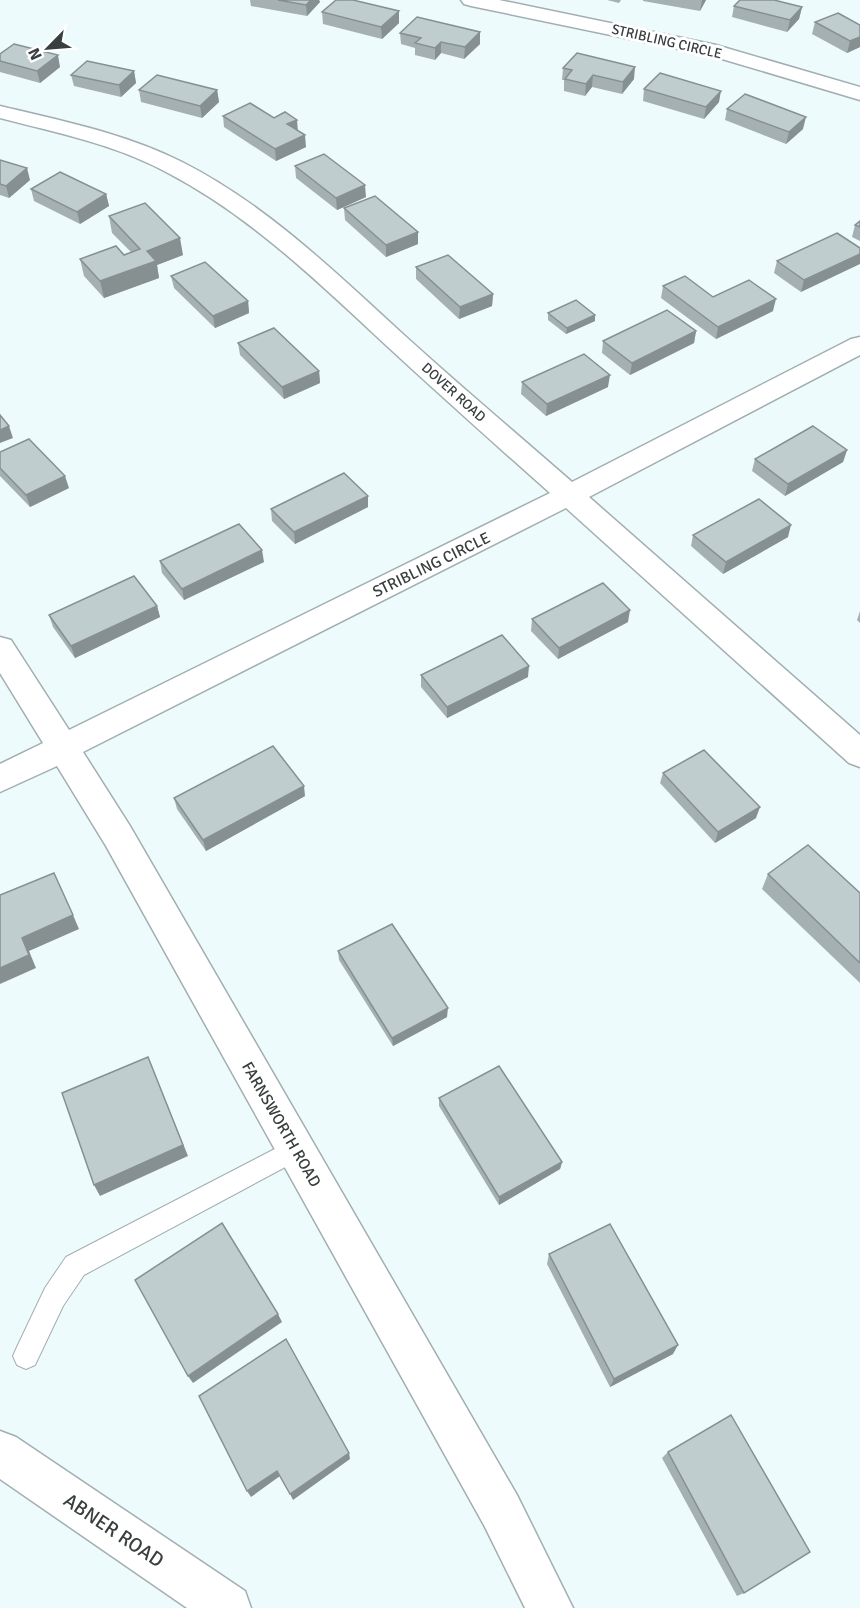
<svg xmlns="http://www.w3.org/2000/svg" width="860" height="1608" font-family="Signika,sans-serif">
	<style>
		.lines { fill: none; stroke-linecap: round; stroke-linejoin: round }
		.service-casing { stroke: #a2aeb0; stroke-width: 2 }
		.minor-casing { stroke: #a2aeb0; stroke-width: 3 }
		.service { fill: #fff; fill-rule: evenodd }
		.minor { fill: #fff; fill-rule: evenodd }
		.wall { fill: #a5b0b2 }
		.shaded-wall { fill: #869091 }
		.building { fill: #c0cdcf; stroke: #869091; stroke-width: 1.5 }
		.labels { text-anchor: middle; stroke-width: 6; stroke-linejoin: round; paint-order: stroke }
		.far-street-label { font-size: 14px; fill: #393e3f; stroke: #fff }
		.street-label { font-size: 16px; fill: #393e3f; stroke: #fff }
		.near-street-label { font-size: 20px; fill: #393e3f; stroke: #fff }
	</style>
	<rect width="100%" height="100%" fill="#eefbfd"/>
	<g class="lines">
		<defs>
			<path id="service" d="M296 1138 304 1141 308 1149 304 1157 84 1275 63 1306 35 1365 26 1369 17 1365 13 1356 17 1347 45 1288 66 1257Z"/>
			<g id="minor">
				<path d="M461 0H499L716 45 860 87V100L712 56 471 6 464 4Z"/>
				<path d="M0 106C62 121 124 133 182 162 267 205 335 272 404 335 459 385 516 433 572 482L851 339 860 337V355L589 497 860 735V767L849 763 566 508 83 752 130 826 517 1495 573 1608H525L485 1527 106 846 57 766 0 792V764L43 743 0 673V637L11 640 69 730 550 493C496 445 441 396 388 347 319 283 252 217 168 173 115 144 57 133 0 118Z"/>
				<path d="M0 1431 16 1437 245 1591 251 1608H187L0 1479Z"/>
			</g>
		</defs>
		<use href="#service" class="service-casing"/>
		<use href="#minor" class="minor-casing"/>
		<use href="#service" class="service"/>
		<use href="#minor" class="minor"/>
	</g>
	<g class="wall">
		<path d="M250 0H319L320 2 307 16 251 6Z"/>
		<path d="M607 0H621L619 3Z"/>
		<path d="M643 0H706L700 11 643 1Z"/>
		<path d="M734 6 802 7 799 19 787 32 732 17Z"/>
		<path d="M322 12 399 23 382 39 323 24Z"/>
		<path d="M815 22 860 25V47L847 53 812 34Z"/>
		<path d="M480 32V44L464 59 441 53 435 60 415 55V48L401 44 400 33Z"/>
		<path d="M0 54 60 67 40 83 0 72Z"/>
		<path d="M563 68 634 79 622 94 592 87 585 96 564 91V80H562Z"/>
		<path d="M134 71 136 83 121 97 74 86 71 75Z"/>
		<path d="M644 89 719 102 704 119 643 101Z"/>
		<path d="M139 90H217L219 102 202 118 141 102Z"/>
		<path d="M727 109 803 129 786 144 725 120Z"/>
		<path d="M223 116 274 118 298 131 306 147 276 161 224 127Z"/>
		<path d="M0 160 30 180 9 198 0 195Z"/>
		<path d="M295 166 366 197 337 210 296 178Z"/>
		<path d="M31 189 106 194 109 206 80 224 34 201Z"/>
		<path d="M344 208 418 244 386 257 345 220Z"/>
		<path d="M109 216 183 255 157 265 159 278 104 298 84 276 80 259 124 255 131 252 112 233Z"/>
		<path d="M860 221V241L852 237 855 225Z"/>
		<path d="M837 233 801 292 774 273 777 261Z"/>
		<path d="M416 267 493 294 492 306 459 319 416 279Z"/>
		<path d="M171 276 248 301 249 313 215 328 174 288Z"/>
		<path d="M663 286 713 297 773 311 716 339 661 298Z"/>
		<path d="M548 313 595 321 566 334 548 320Z"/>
		<path d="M696 331 694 343 630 375 602 353 603 341Z"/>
		<path d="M238 343 319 371 320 383 284 399 240 355Z"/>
		<path d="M522 382 608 387 546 416 521 394Z"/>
		<path d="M847 450 843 462 785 496 752 471 755 459Z"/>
		<path d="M0 452 69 488 30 507 0 476Z"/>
		<path d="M368 496V507L295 544 272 521 271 509Z"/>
		<path d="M693 535 788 537 723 574 691 546Z"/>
		<path d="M160 561 264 562 184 600 162 573Z"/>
		<path d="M157 606 160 617 75 658 53 627 49 615Z"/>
		<path d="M860 611V623L857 620Z"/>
		<path d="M532 619 628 622 558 659 531 631Z"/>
		<path d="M421 675 528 677 447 718 421 687Z"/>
		<path d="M663 773 756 818 715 843 660 783Z"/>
		<path d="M305 796 206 851 177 809 174 798Z"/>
		<path d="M768 874 860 893V983L762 889Z"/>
		<path d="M338 951 447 1017 393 1046 339 960Z"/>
		<path d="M439 1098 562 1162 560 1169 499 1205 439 1106Z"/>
		<path d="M549 1254 673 1354 610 1387 547 1264Z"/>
		<path d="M668 1452 744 1593 737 1596 662 1458Z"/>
	</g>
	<g class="shaded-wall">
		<path d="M311 0H319L320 2 307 16 306 5Z"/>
		<path d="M702 0H706L700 11Z"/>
		<path d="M802 7 799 19 787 32 790 20Z"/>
		<path d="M399 11V23L382 39 381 27Z"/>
		<path d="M480 32V44L464 59 465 47Z"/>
		<path d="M860 37V47L847 53 850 41Z"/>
		<path d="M441 42V53L435 60V48Z"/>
		<path d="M58 55 60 67 40 83 37 71Z"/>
		<path d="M635 67 634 79 622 94 623 82Z"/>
		<path d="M134 71 136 83 121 97 119 85Z"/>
		<path d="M593 75 592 87 585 96 586 84Z"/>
		<path d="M217 90 219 102 202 118 200 106Z"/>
		<path d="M721 91 719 102 704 119 706 107Z"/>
		<path d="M806 117 803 129 786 144 789 132Z"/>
		<path d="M297 120 298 132 287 124Z"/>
		<path d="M305 135 306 147 276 161 275 149Z"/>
		<path d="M27 168 30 180 9 198 6 186Z"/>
		<path d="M365 185 366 197 337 210 336 198Z"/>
		<path d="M106 194 109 206 80 224 77 212Z"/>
		<path d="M418 232V244L386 257V245Z"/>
		<path d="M180 238 183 255 157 265 159 278 104 298 100 281 147 251Z"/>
		<path d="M860 254V264L801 292 804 280Z"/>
		<path d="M493 294 492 306 459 319 460 307Z"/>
		<path d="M776 299 773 311 716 339 718 327Z"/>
		<path d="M248 301 249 313 215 328 213 316Z"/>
		<path d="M595 315V321L566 334 567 328Z"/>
		<path d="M696 331 694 343 630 375 632 363Z"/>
		<path d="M319 371 320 383 284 399 282 387Z"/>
		<path d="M610 375 608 387 546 416 547 404Z"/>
		<path d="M9 426 13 438 0 443V430Z"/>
		<path d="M847 450 843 462 785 496 788 484Z"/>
		<path d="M65 476 69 488 30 507 26 495Z"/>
		<path d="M368 496V507L295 544 294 532Z"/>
		<path d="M791 525 788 537 723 574 726 562Z"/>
		<path d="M262 550 264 562 184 600 182 589Z"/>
		<path d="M157 606 160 617 75 658 71 646Z"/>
		<path d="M630 610 628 622 558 659 559 648Z"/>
		<path d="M529 666 528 677 447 718V707Z"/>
		<path d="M304 786 305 796 206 851 203 840Z"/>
		<path d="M760 807 756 818 715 843 718 832Z"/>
		<path d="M73 915 79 929 29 951 36 968 0 984V968L22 938Z"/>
		<path d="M448 1008 447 1017 393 1046 392 1038Z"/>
		<path d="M148 1057 188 1156 100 1196 94 1185Z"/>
		<path d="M562 1162 560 1169 499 1205V1197Z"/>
		<path d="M278 1314 282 1322 193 1383 188 1376Z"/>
		<path d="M678 1345 673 1354 610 1387 614 1379Z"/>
		<path d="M349 1453 350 1459 293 1500 290 1494Z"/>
		<path d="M277 1471 280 1476 251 1497 247 1491Z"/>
	</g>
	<g class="building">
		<path d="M278 0H311L306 5Z"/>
		<path d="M336 0H353L399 11 381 27 322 12Z"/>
		<path d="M740 0H774L802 7 790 20 734 6Z"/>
		<path d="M838 13 860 25V37L850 41 815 22Z"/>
		<path d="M417 17 480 32 465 47 441 42 435 48 415 43 421 38 400 33Z"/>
		<path d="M14 44 58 55 37 71 0 61V54Z"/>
		<path d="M577 53 635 67 623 82 593 75 586 84 565 79 572 70 563 68Z"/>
		<path d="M87 61 134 71 119 85 71 75Z"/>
		<path d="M660 73 721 91 706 107 644 89Z"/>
		<path d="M157 75 217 90 200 106 139 90Z"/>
		<path d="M745 94 806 117 789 132 727 109Z"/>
		<path d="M250 103 274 118 285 112 297 120 287 124 305 135 275 149 223 116Z"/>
		<path d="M324 154 365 185 336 198 295 166Z"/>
		<path d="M0 160 27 168 6 186 0 184Z"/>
		<path d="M60 172 106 194 77 212 31 189Z"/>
		<path d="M375 196 418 232 386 245 344 208Z"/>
		<path d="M145 203 180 238 147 251 156 261 100 281 80 259 116 246 124 255 140 249 109 216Z"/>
		<path d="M860 221V227L855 225Z"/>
		<path d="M837 233 860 248V254L804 280 777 261Z"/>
		<path d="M448 255 493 294 460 307 416 267Z"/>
		<path d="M205 262 248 301 213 316 171 276Z"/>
		<path d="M685 276 713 297 749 280 776 299 718 327 663 286Z"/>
		<path d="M576 300 595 315 567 328 548 313Z"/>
		<path d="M667 310 696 331 632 363 603 341Z"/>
		<path d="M274 328 319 371 282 387 238 343Z"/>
		<path d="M584 354 610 375 547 404 522 382Z"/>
		<path d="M0 415 9 426 0 430Z"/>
		<path d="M813 426 847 450 788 484 755 459Z"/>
		<path d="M29 439 65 476 26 495 0 468V452Z"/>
		<path d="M344 473 368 496 294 532 271 509Z"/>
		<path d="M759 499 791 525 726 562 693 535Z"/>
		<path d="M239 524 262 550 182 589 160 561Z"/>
		<path d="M134 576 157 606 71 646 49 615Z"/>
		<path d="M603 583 630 610 559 648 532 619Z"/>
		<path d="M502 635 529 666 447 707 421 675Z"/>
		<path d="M273 746 304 786 203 840 174 798Z"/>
		<path d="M704 750 760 807 718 832 663 773Z"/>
		<path d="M808 845 860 893V963L768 874Z"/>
		<path d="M54 873 73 915 22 938 29 955 0 968V895Z"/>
		<path d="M392 924 448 1008 392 1038 338 951Z"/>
		<path d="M148 1057 183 1145 94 1185 62 1093Z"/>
		<path d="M499 1066 562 1162 499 1197 439 1098Z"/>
		<path d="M222 1223 278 1314 188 1376 135 1280Z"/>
		<path d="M610 1224 678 1345 614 1379 549 1254Z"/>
		<path d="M286 1339 349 1453 290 1494 277 1471 247 1491 199 1396Z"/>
		<path d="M731 1415 810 1552 744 1593 668 1452Z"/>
	</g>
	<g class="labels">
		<g class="far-street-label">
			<text transform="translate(667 41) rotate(13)" y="5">STRIBLING CIRCLE</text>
			<text transform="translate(454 392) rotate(42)" y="5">DOVER ROAD</text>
		</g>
		<g class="street-label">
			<text transform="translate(431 564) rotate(-26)" y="6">STRIBLING CIRCLE</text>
			<text transform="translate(282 1124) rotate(60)" y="6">FARNSWORTH ROAD</text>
		</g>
		<g class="near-street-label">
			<text transform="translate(114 1530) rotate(34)" y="7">ABNER ROAD</text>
		</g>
	</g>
	<g transform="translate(48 48) rotate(245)" stroke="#ffffff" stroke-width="4.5" paint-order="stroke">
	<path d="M0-4.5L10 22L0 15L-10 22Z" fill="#393e3f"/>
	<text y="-9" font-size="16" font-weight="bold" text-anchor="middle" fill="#393e3f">N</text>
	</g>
</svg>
